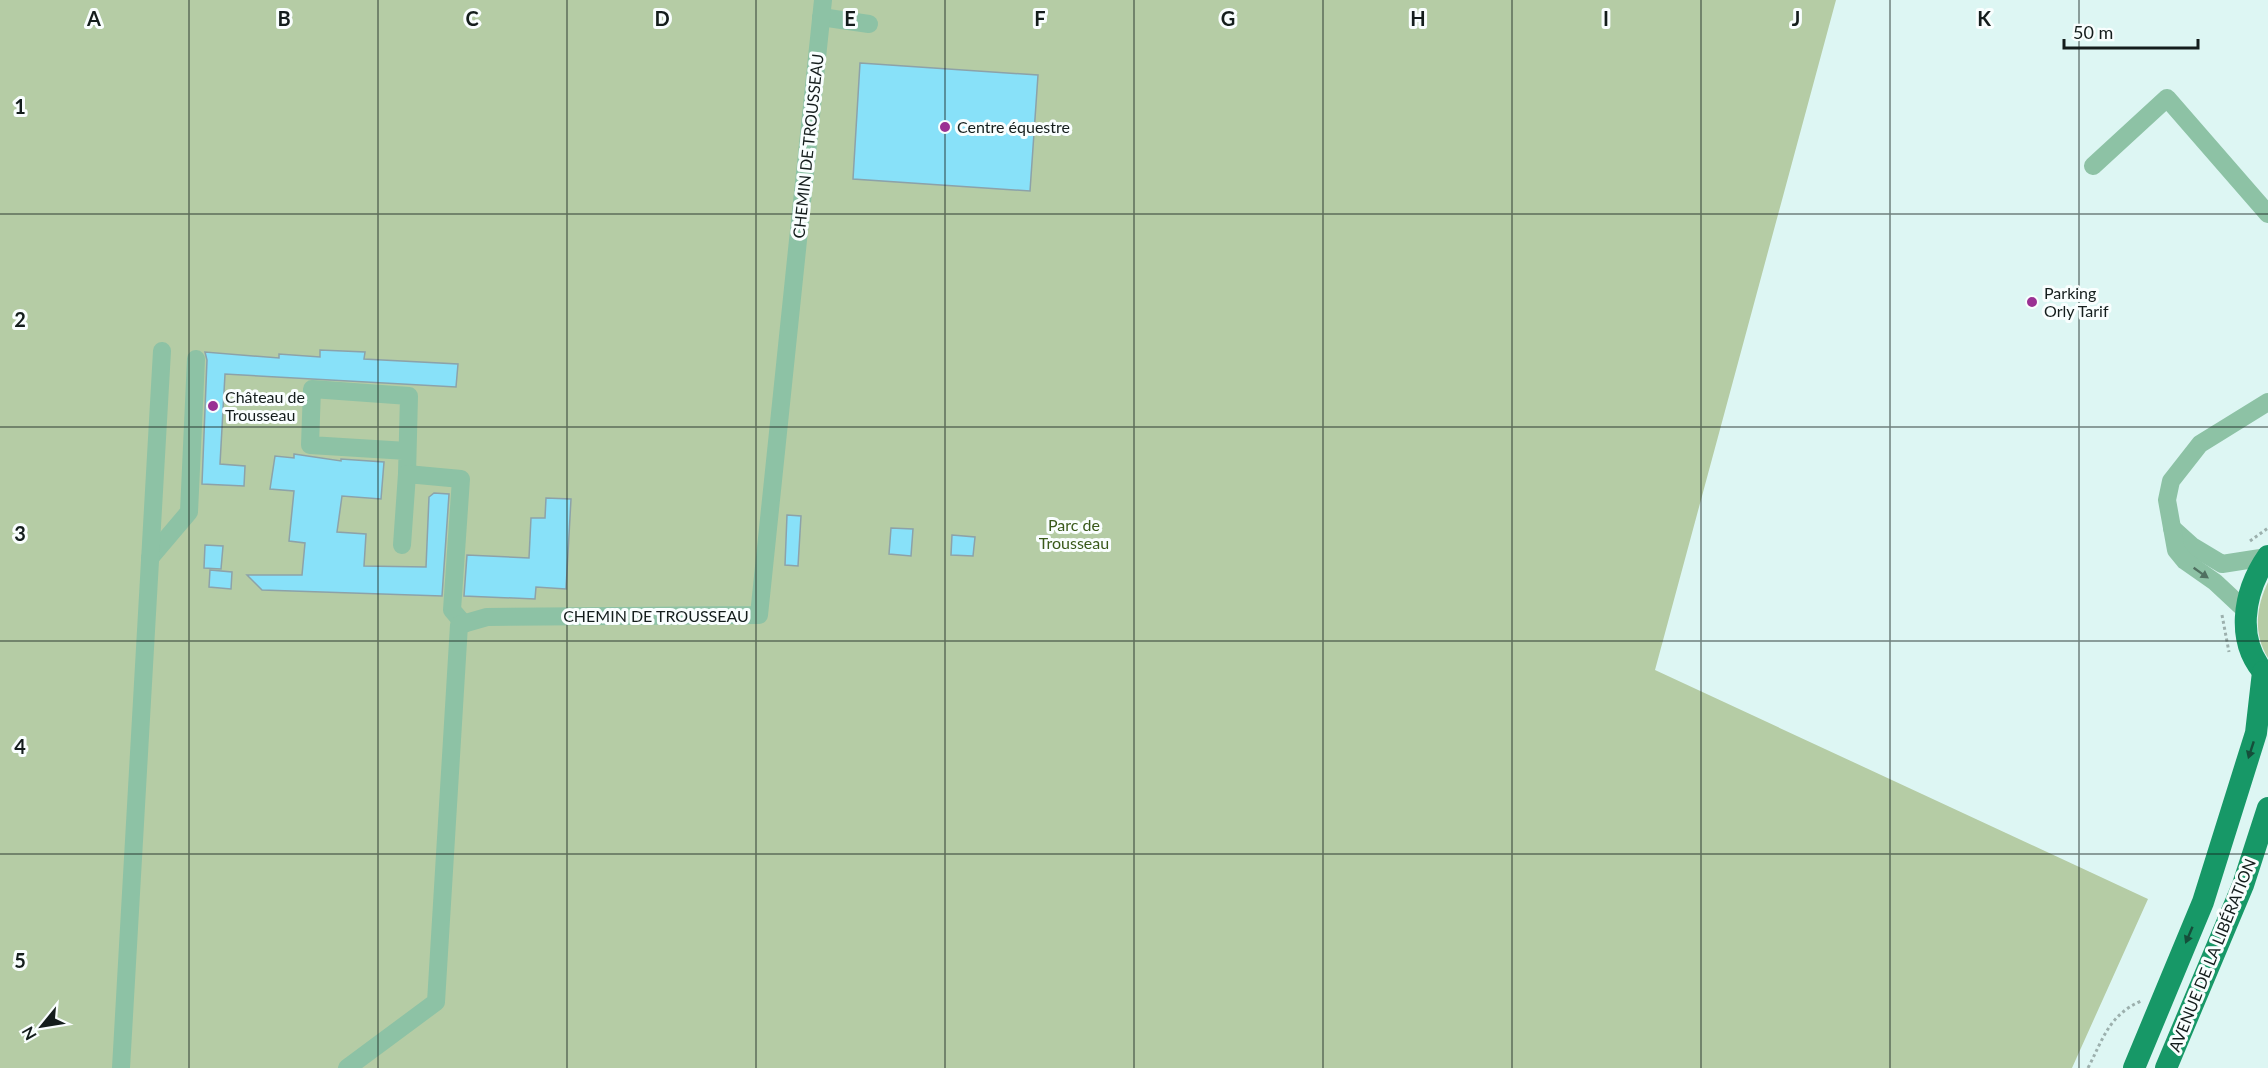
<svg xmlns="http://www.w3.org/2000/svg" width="2268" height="1068" font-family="Lato,sans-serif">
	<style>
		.green { fill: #b5cca5 }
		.building { fill: #88e1f9; stroke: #8ca2a9; stroke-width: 1.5 }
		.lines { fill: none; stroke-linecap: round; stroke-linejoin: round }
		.path { stroke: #9cb0ad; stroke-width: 3; stroke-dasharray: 3 3; stroke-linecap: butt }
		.minor { stroke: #8dc2a5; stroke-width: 18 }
		.major { stroke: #179867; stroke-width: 22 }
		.oneway { fill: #507060 }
		.oneway2 { fill: #154e3a }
		.grid { fill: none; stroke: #141d1c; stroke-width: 1.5; stroke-opacity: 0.55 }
		.poi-dot { fill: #9a3193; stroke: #f9fefe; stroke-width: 2 }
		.labels { text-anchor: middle; stroke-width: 6; stroke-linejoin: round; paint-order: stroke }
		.poi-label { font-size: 16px; fill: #141d1c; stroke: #f9fefe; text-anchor: start }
		.street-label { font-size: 16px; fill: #141d1c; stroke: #f9fefe }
		.park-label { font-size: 16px; fill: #39591a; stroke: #f9fefe }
		.grid-label { font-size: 20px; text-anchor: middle; font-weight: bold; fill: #141d1c; stroke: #f9fefe; stroke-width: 6; stroke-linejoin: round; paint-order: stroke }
	</style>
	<rect width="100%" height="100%" fill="#ddf6f3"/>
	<g class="green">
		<path d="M0 0H1836L1655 670 2148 899 2072 1068H0Z"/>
		<path d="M2268 582V658C2253 634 2256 607 2268 582Z"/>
	</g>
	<g class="building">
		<path d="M860 63 1038 75 1030 191 853 179Z"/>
		<path d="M320 350 365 352 364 359 458 364 456 387 225 374 220 464 245 466 244 486 202 484 207 360 205 352 279 358V354L320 357Z"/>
		<path d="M294 454 341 461V459L384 462 381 499 342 496 337 532 366 534 364 566 426 567 429 497 434 493 449 494 442 596 262 590 247 575H302L305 543 289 541 294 491 270 489 275 456 294 458Z"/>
		<path d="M546 498 571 499 566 589 536 587 535 599 464 596 467 555 529 558 531 518H545Z"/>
		<path d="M787 515 801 516 798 566 785 565Z"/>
		<path d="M891 528 913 529 911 556 889 554Z"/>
		<path d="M952 535 975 537 973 556 951 555Z"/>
		<path d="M205 545 223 546 221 569 204 568Z"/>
		<path d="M210 570 232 572 231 589 209 587Z"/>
	</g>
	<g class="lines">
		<g class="path">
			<path d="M2250 541 2268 528"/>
			<path d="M2222 615 2229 652"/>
			<path d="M2088 1068C2103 1039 2109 1015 2141 1001"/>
		</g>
		<g class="minor">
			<path d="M821 17 869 24"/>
			<path d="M2093 166 2167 98 2268 214"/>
			<path d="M407 451 310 445 312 389 409 396 407 474"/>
			<path d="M2172 528 2192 546 2222 564 2267 557"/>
			<path d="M402 545 407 474 461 479 452 610 464 624"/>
			<path d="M150 558 189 512 196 359"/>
			<path d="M2245 610 2215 582 2185 561 2176 550 2167 500 2171 481 2200 444 2268 402"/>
			<path d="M121 1068 162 351"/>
			<path d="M347 1068 436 1002 459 625 487 617 759 615 823 0"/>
		</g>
		<g class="major">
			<path d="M2268 556C2243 592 2234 643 2268 677"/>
			<path d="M2134 1068 2203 902 2256 733 2263 672"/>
			<path d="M2166 1068 2243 885 2268 808"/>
		</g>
	</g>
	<defs><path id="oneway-solid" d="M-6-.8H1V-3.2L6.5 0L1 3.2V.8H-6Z" transform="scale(1.5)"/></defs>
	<use class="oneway" href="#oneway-solid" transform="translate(2201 573) rotate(35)"/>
	<g class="oneway2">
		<use href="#oneway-solid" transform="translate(2251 750) rotate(108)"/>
		<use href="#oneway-solid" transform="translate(2189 935) rotate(113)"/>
	</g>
	<path class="grid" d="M189 0V1068M378 0V1068M567 0V1068M756 0V1068M945 0V1068M1134 0V1068M1323 0V1068M1512 0V1068M1701 0V1068M1890 0V1068M2079 0V1068M0 214H2268M0 427H2268M0 641H2268M0 854H2268"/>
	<g class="poi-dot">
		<circle cx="945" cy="127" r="6"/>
		<circle cx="2032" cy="302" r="6"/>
		<circle cx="213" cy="406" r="6"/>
	</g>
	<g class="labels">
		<g class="poi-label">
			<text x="957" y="133">Centre équestre</text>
			<text x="2044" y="299">Parking<tspan x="2044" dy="18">Orly Tarif</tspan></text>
			<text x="225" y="403">Château de<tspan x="225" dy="18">Trousseau</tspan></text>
		</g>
		<g class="street-label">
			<text transform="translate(808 146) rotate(-84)" y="6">CHEMIN DE TROUSSEAU</text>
			<text x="656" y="622">CHEMIN DE TROUSSEAU</text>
			<text transform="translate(2212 955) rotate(-68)" y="6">AVENUE DE LA LIBÉRATION</text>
		</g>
		<g class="park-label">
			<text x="1074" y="531">Parc de<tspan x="1074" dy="18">Trousseau</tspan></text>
		</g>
	</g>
	<g class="grid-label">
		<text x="94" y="26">A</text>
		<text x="284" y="26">B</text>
		<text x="472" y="26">C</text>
		<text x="662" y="26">D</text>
		<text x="850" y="26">E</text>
		<text x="1040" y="26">F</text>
		<text x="1228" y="26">G</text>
		<text x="1418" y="26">H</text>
		<text x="1606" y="26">I</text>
		<text x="1796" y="26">J</text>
		<text x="1984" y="26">K</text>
		<text x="20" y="114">1</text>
		<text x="20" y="327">2</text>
		<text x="20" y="541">3</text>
		<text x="20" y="754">4</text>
		<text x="20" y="968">5</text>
	</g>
	<g transform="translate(42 1026) rotate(240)" stroke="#f9fefe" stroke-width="4.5" paint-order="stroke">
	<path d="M0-4.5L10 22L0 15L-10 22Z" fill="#141d1c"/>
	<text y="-9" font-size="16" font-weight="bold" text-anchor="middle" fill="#141d1c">N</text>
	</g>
	<path d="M2064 39v9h134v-9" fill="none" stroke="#141d1c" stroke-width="3"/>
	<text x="2073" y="39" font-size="18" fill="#141d1c" stroke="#f9fefe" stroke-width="4.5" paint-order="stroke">50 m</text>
</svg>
